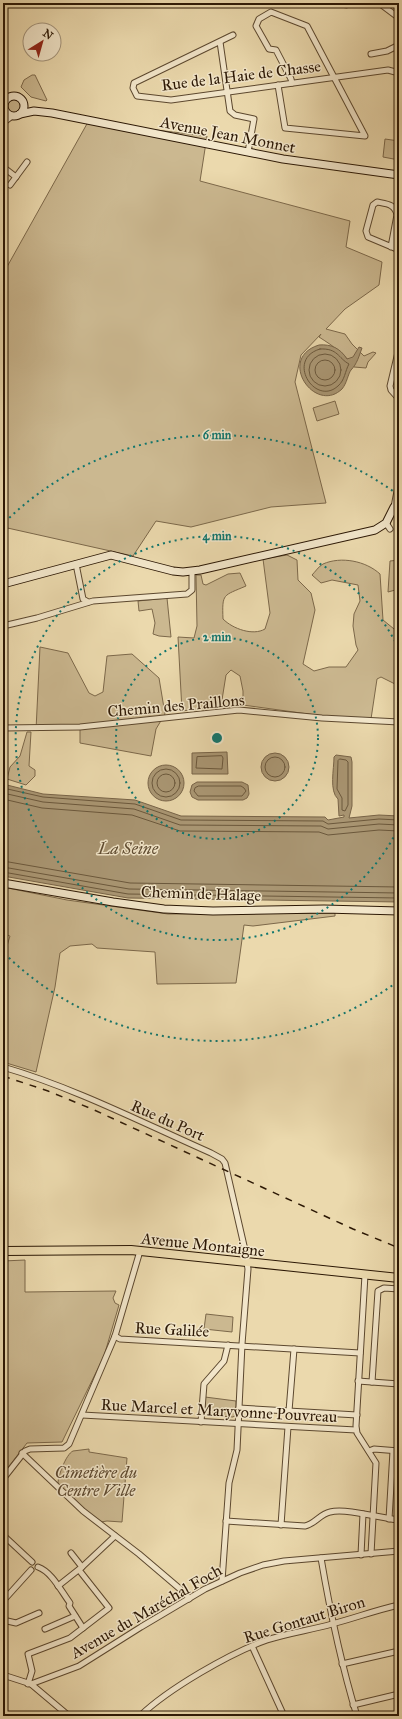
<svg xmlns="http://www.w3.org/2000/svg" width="402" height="1719" font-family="'IM FELL Great Primer',serif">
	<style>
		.green { fill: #cbb890; stroke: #7c684a }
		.water { fill: #aa9774; stroke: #786448 }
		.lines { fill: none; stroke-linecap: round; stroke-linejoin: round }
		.shore { stroke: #6b583c; stroke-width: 1 }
		.street-casing { stroke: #5c482f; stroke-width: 7 }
		.secondary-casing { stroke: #2c1805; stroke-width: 9 }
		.primary-casing { stroke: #2c1805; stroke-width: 10 }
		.street { stroke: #f2e6ca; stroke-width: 5 }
		.secondary { stroke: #f2e6ca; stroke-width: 7 }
		.primary { stroke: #ebd9ad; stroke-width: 8 }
		.rail { stroke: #2c1805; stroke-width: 1.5; stroke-dasharray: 7 7; stroke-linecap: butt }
		.ring { fill: none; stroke: #0f766e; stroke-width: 2; stroke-dasharray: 2 4 }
		.labels { text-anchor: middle; stroke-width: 3; stroke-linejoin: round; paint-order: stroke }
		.street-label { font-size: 16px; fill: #2c1805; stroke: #f2e6ca }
		.park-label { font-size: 16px; font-style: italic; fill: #5c482f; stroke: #f2e6ca }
		.water-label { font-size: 17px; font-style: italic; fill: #5e4b31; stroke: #f2e6ca }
		.centre { fill: #0f766e; stroke: #f2e6ca; stroke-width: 2 }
		.ring-label { font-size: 12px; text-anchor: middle; font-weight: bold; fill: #0f766e; stroke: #f2e6ca; stroke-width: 3; stroke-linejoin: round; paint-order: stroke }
	</style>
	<rect width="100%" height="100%" fill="#ebd9ad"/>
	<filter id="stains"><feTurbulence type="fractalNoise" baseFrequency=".005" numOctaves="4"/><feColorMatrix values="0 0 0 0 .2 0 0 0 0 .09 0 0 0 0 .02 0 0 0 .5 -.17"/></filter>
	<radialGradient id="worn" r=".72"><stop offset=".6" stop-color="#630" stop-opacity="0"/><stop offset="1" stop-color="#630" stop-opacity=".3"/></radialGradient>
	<g class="green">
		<path d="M313 3H356L347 8Z"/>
		<path d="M32 75H35L47 100 46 101 31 97 21 87 24 80Z"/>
		<circle cx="14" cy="106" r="7"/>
		<path d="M88 122 207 136 200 181 350 221 346 247 382 262 379 285 345 309 326 329 345 334 352 344 364 356 373 352 376 353 368 362 366 368 354 367C345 354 333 346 319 337L321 334 301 355 295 382 326 503 271 507 191 527 156 521 133 556 3 527V274Z"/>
		<path d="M385 139 399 141V160L383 157Z"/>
		<path d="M335 401 339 414 317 421 313 408Z"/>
		<path d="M287 555 297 560 298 580 311 593 315 610 303 664 314 671 329 667H346L358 650 356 645 353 626 354 614 360 601 358 585 332 580 321 583 312 575C315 572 319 566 323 564 341 556 366 561 380 574L383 620 399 633V686L381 677 377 679 371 719 330 717 243 705V691L240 676 231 670 226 675 221 706 182 711 178 637 194 638 197 626 196 575H201L203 584 206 585 228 574 240 573 246 586C223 596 222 593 223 619 233 629 253 636 265 629L270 613 263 559Z"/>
		<path d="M399 560V589L388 592 390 561Z"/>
		<path d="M167 598 171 637 159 636 153 634 155 623 152 609 139 611 138 601Z"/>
		<path d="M40 647 68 653 89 693 95 696 103 692 107 656 132 654 159 678 165 714 156 729 151 756 80 743V728L36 730Z"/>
		<path d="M27 732H31L29 766 35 770V776L26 785 7 779 10 767 20 756Z"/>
		<path d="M3 887 67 900 168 914 335 913V916L253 926 244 925 236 983 157 984 155 952 97 948 92 944 70 946 60 953 55 987 36 1072 3 1062V959L10 936 3 934Z"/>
		<path d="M25 1260V1292L116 1291 113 1298 115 1303 119 1305 104 1356 62 1442 27 1443 3 1474V1261Z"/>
		<path d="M206 1314 233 1317 232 1332 204 1329Z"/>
		<path d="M205 1397 236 1401V1415L233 1417 205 1415Z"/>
		<path d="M89 1449V1452L127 1458 122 1522 107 1521 101 1522 84 1509 58 1485C57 1478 66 1454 73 1451 78 1450 84 1450 89 1449Z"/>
	</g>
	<g class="water">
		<path d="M319 345C331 344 340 348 347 359L353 357 359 347 362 348C359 356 357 364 351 370 348 374 347 383 342 389 315 415 276 358 319 345Z"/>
		<path d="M227 752 228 774H192V753Z"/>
		<circle cx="275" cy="767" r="14"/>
		<path d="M336 755 351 757 352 762V806L349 818 379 815 399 816V902L128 898 3 876V784L43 794 135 800 181 816 325 817 328 820 344 817V815L339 816 338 799C329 791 334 769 334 757Z"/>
		<circle cx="166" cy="783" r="18"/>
		<path d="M197 782H242L248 785 249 794 247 798 243 800H198L192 797 190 792 192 785Z"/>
	</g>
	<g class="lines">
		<g class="shore">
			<path d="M320 349C338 348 338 358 349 364 345 371 345 380 338 386 315 407 285 359 320 349Z"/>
			<circle cx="325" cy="370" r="16"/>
			<circle cx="325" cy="370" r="10"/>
			<path d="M222 756 223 758 222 769 196 768 197 757Z"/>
			<circle cx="275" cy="767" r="10"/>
			<path d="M340 759 346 760 348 762V805L345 811 342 810V798L337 789 338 761Z"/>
			<circle cx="166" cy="783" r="14"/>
			<circle cx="166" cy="783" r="9"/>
			<path d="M199 786H241L244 788 246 791 242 796H198L194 791 195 788Z"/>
			<path d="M3 788 43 797 135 804 181 820 323 821 328 824 379 819 399 820"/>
			<path d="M3 793 43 802 134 809 180 825 321 826 328 829 379 824 399 825"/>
			<path d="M3 799 42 808 132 815 180 831 319 832 328 835 379 830 399 831"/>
			<path d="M3 861 130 883 399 887"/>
			<path d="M3 867 129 889 399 893"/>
			<path d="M3 872 128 894 399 898"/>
		</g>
		<defs>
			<g id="street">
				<path d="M379 3 399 18"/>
				<path d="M233 35 134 83 133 88 137 96 171 100 388 70 399 73"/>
				<path d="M220 42 230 111 235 115 254 119 248 152"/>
				<path d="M371 54 387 51 399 45"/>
				<path d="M278 85 285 128 365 136 307 26 271 12 259 19 256 26 269 49 276 50 291 79 292 83"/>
				<path d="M3 115 4 109"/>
				<path d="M3 123 12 116"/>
				<path d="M3 167 16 177"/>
				<path d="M10 185 27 162"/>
				<path d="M391 247 397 215C395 204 387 204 377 202L373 205 366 231 368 237 399 250"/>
				<path d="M399 348 390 386 391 390 399 399"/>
				<path d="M394 507 399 481"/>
				<path d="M386 523 390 529"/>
				<path d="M76 564 83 599 88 602"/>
				<path d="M3 626 37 618 93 601 187 594 192 590V571"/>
				<path d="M3 728 80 727 239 710 322 718 399 722"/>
				<path d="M3 1067C75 1088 143 1123 211 1153L222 1159 225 1163 245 1250 248 1269 242 1344 237 1450 229 1483 222 1581"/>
				<path d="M365 1275 356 1426 357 1433 376 1463 371 1554"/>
				<path d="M115 1336 120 1339 360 1353"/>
				<path d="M358 1381 399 1384"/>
				<path d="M372 1382 378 1291 384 1288 399 1289"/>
				<path d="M239 1408 357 1415"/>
				<path d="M289 1411 294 1349"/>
				<path d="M82 1415 356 1430"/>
				<path d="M201 1422 204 1384 224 1361 228 1345"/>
				<path d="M369 1451 374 1449 399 1451"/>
				<path d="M22 1453 83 1511 139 1554 186 1594 189 1599"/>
				<path d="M3 1479 25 1451 30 1449 64 1448 69 1444 115 1336 140 1251"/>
				<path d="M389 1519 393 1451"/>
				<path d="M226 1521 305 1526C315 1524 320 1514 330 1512 346 1508 381 1518 399 1520"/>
				<path d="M281 1525 288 1427"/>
				<path d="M3 1535 32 1562"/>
				<path d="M71 1553 82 1567"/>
				<path d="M361 1555 363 1514"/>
				<path d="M321 1558C330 1611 341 1664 357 1716"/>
				<path d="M38 1567C52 1572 61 1591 70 1603L69 1606 83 1628"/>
				<path d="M58 1586 82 1567 115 1536"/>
				<path d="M3 1601 31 1570"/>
				<path d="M3 1620 16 1623 39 1613"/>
				<path d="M45 1629 75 1616"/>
				<path d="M252 1646 284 1716"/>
				<path d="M342 1664 399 1651"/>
				<path d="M3 1675 31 1684 79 1666 141 1627 205 1589 240 1573 263 1565 284 1561 399 1551"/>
				<path d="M28 1684 32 1671 28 1654 70 1638 109 1608 79 1570"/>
				<path d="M31 1684 69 1716"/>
				<path d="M353 1705 399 1694"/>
				<path d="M140 1716C168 1689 230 1653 267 1640 288 1633 311 1630 332 1624 355 1618 376 1610 399 1605"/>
			</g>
			<g id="secondary">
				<circle cx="14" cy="106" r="10"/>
				<path d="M20 114 34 111 52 113 283 159 399 175"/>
				<path d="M3 584 111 555 173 571 183 572 200 570 375 530 386 523 394 507 399 506"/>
				<path d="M3 883 113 902 164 909 213 911 324 909 399 911"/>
			</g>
			<path id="primary" d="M3 1251 131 1250 399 1278"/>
		</defs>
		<use href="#street" class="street-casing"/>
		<use href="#secondary" class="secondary-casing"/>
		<use href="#primary" class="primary-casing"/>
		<use href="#street" class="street"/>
		<use href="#secondary" class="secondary"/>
		<use href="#primary" class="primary"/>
		<path class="rail" d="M3 1076 48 1091 92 1109 353 1229 399 1248"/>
	</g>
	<g class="ring">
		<circle cx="217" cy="738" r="101"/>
		<path d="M399 827A202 202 0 1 1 399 649"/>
		<path d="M397 982A303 303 0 0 1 5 954M5 522A303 303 0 0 1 397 494"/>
	</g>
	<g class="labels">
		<g class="street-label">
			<text transform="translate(241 75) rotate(-7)" y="6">Rue de la Haie de Chasse</text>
			<text transform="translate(228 134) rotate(11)" y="6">Avenue Jean Monnet</text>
			<text transform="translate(176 705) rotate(-5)" y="6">Chemin des Praillons</text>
			<text transform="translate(201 893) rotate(2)" y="6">Chemin de Halage</text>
			<text transform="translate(168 1120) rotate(24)" y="6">Rue du Port</text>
			<text transform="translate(203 1244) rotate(6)" y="6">Avenue Montaigne</text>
			<text transform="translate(172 1329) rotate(3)" y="6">Rue Galilée</text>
			<text transform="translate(219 1410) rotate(3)" y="6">Rue Marcel et Maryvonne Pouvreau</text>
			<text transform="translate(146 1611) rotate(-30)" y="6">Avenue du Maréchal Foch</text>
			<text transform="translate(304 1619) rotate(-17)" y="6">Rue Gontaut Biron</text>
		</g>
		<g class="park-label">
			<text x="96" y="1478">Cimetière du<tspan x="96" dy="18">Centre Ville</tspan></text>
		</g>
		<g class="water-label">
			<text x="128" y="854">La Seine</text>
		</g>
	</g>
	<circle cx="217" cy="738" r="6" class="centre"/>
	<g class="ring-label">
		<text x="217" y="439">6 min</text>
		<text x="217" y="540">4 min</text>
		<text x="217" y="641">2 min</text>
	</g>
	<rect width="402" height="1719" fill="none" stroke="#ebd9ad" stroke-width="16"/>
	<rect x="4" y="4" width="394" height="1711" fill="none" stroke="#2c1805" stroke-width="2"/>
	<rect x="8" y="8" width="386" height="1703" fill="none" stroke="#2c1805"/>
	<g transform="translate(42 42) rotate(37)"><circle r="19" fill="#f2e6ca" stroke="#a3947b"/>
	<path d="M0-3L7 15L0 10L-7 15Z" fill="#8f2418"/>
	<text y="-6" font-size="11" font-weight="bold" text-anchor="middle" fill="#2c1805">N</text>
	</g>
	<rect width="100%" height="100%" filter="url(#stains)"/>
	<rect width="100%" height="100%" fill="url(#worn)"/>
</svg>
